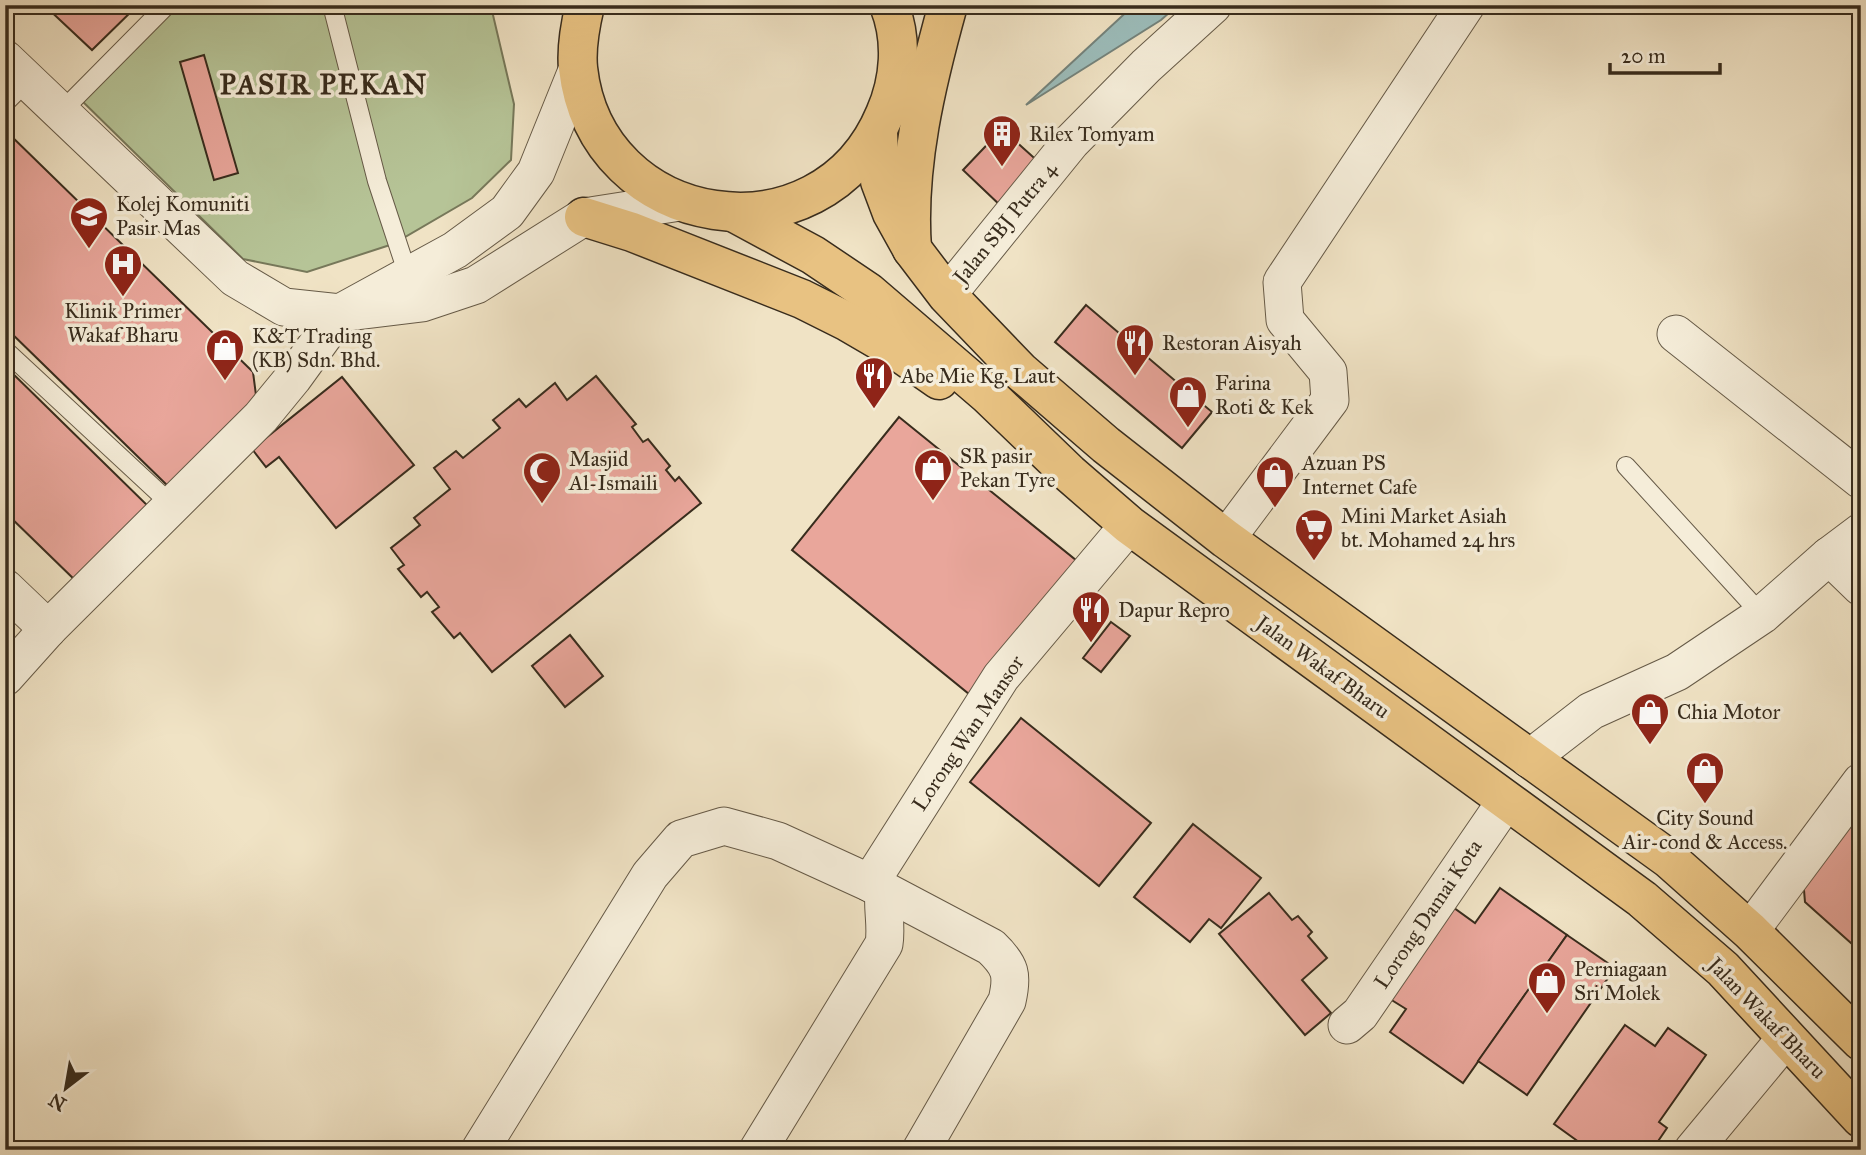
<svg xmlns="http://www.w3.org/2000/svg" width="1866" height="1155" font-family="'IM FELL Great Primer',serif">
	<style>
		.green { fill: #b6c497; stroke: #77785a; stroke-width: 2 }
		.water { fill: #9cbdbb; stroke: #74837c; stroke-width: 2 }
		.building { fill: #e9a69b; stroke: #382c1d; stroke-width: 2 }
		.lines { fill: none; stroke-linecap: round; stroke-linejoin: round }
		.service-casing { stroke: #665a47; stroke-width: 20 }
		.minor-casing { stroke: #665a47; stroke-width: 39 }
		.primary-casing { stroke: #382c1d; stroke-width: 41 }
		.trunk-casing { stroke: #382c1d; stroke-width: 41 }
		.service { stroke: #f5edd9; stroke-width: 18 }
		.minor { stroke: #f5edd9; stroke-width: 37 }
		.primary { stroke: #e8c282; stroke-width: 38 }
		.trunk { stroke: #e8c282; stroke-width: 38 }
		.labels { text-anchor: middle; stroke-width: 7; stroke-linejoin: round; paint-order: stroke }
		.poi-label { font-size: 21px; fill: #382c1d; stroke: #f5edd9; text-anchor: start }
		.street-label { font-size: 21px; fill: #382c1d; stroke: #f5edd9 }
		.district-label { font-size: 28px; font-weight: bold; letter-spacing: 2px; fill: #382c1d; stroke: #f5edd9 }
	</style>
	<rect width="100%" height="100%" fill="#f0e3c5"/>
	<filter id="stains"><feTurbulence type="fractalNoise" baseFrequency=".00286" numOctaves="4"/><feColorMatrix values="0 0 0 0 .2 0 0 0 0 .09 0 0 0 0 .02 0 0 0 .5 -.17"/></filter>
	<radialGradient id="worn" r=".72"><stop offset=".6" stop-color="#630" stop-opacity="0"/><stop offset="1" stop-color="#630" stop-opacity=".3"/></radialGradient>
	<path class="green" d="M167 5H488L493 15 514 104 511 160 472 198 393 244 307 272 243 259 77 96Z"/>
	<path class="water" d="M1134 5H1178L1161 20 1026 105Z"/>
	<g class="building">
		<path d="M44 5H138L92 50Z"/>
		<path d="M204 55 238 173 214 180 180 62Z"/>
		<path d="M1002 129 1042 165 1002 207 963 170Z"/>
		<path d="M5 130 253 372 257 403 172 490 5 327Z"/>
		<path d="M1086 305 1212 412 1182 448 1055 342Z"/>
		<path d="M5 366 152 510 79 584 5 512Z"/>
		<path d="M596 376 636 424 632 427 643 442 648 439 670 466 666 470 675 481 679 477 701 503 492 672 460 633 454 638 432 612 439 607 427 592 421 597 398 569 404 565 391 548 420 525 414 518 450 489 434 468 456 451 463 458 500 428 493 420 519 399 526 407 555 383 567 400Z"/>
		<path d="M342 377 414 465 336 528 279 457 266 467 252 449Z"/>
		<path d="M899 417 1077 561 969 694 792 550Z"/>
		<path d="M1111 622 1130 636 1101 672 1083 658Z"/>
		<path d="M570 635 603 676 565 707 532 666Z"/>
		<path d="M1021 718 1151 823 1099 886 970 782Z"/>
		<path d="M1861 812V952L1805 902 1803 878Z"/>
		<path d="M1193 824 1261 878 1221 928 1209 919 1190 942 1134 897Z"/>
		<path d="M1500 888 1567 935 1463 1083 1390 1032 1406 1009 1390 999 1454 908 1475 923Z"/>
		<path d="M1269 893 1292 920 1298 916 1312 932 1308 936 1327 958 1302 980 1331 1013 1305 1035 1219 934Z"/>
		<path d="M1567 935 1615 968 1527 1095 1478 1061Z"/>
		<path d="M1625 1025 1655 1046 1668 1028 1706 1055 1659 1122 1667 1128 1652 1150H1590L1554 1124Z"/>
	</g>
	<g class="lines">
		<defs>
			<g id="service">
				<path d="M332 5 377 181 410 281"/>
				<path d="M5 103 27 81"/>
				<path d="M61 112 167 5"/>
				<path d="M5 350 172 505"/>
				<path d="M1626 466 1762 615"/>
			</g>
			<g id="minor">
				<path d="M5 59 235 278 284 307 340 313 422 303 476 285 584 217 680 202"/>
				<path d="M947 295 1071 142 1146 66 1213 5"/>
				<path d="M1676 334 1861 480"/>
				<path d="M1226 539 1330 400 1328 372 1285 320 1282 282 1466 5"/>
				<path d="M1829 556 1861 587"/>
				<path d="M5 588 48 629"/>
				<path d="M5 677 48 629 261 417 293 378 340 313 455 250 507 212 536 172 578 68"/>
				<path d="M1529 759 1591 711 1677 672 1762 615 1829 556 1861 532"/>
				<path d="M870 883 1001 677 1129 525"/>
				<path d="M1750 931 1861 782"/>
				<path d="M1347 1025 1360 1014 1506 801"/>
				<path d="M480 1150 650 875 681 839 724 826 778 841 870 883 991 947C1011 966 1013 975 1007 1001L921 1150"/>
				<path d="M758 1150 884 944C887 926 882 909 884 891"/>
				<path d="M1693 1150 1786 1038"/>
			</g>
			<g id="primary">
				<path d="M878 132 880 181 892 213 912 249 947 295 1020 371 1106 445 1226 539 1669 859 1750 931 1861 1041"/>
				<path d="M735 213 813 255 868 292 988 395 1069 473 1129 525 1642 899 1723 969 1861 1118"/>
				<path d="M584 217 632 232 802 299 848 322 896 350 939 380"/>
			</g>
			<g id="trunk">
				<path d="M585 5C580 26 576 47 578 68 596 232 821 267 885 114 900 80 903 40 889 5"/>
				<path d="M912 249C906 167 926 84 948 5"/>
			</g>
		</defs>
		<use href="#service" class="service-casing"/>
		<use href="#minor" class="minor-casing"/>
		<use href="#primary" class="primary-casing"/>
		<use href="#trunk" class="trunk-casing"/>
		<use href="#service" class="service"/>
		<use href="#minor" class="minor"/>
		<use href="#primary" class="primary"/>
		<use href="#trunk" class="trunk"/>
	</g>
	<defs>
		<symbol id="building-pin" viewBox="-11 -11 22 30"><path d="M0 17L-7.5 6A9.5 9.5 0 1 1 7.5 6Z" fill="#8f2418" stroke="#f5edd9"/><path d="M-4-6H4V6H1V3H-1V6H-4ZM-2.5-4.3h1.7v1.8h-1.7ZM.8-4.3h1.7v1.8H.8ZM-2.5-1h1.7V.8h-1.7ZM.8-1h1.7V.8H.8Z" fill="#fff"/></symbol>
		<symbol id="university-pin" viewBox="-11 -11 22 30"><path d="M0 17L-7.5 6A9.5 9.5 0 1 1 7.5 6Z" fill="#8f2418" stroke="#f5edd9"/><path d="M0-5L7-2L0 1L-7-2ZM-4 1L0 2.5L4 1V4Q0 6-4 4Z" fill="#fff"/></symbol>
		<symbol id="hospital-pin" viewBox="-11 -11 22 30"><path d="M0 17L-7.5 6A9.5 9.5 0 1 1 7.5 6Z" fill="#8f2418" stroke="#f5edd9"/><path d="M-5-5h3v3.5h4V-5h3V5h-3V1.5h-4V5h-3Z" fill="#fff"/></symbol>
		<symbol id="restaurant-pin" viewBox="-11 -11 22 30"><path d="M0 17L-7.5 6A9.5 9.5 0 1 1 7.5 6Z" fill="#8f2418" stroke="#f5edd9"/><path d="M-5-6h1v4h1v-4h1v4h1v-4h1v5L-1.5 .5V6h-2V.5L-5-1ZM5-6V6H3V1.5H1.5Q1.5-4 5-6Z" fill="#fff"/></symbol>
		<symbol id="shop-pin" viewBox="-11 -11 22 30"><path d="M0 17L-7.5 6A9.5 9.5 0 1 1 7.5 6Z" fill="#8f2418" stroke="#f5edd9"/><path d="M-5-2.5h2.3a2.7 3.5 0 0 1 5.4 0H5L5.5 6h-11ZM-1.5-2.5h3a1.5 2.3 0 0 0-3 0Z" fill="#fff"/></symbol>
		<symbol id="mosque-pin" viewBox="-11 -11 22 30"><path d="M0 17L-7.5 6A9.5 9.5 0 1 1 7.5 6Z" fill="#8f2418" stroke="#f5edd9"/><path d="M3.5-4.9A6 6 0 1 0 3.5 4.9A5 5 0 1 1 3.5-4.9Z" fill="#fff"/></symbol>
		<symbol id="supermarket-pin" viewBox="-11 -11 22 30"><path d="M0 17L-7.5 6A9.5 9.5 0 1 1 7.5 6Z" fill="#8f2418" stroke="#f5edd9"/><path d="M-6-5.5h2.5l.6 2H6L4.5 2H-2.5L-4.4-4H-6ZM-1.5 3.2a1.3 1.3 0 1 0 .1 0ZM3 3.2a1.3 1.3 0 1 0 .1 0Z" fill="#fff"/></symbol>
	</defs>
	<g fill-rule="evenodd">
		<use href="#building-pin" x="980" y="112" width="44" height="60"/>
		<use href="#university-pin" x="67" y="194" width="44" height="60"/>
		<use href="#hospital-pin" x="101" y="242" width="44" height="60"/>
		<use href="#restaurant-pin" x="1113" y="321" width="44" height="60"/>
		<use href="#shop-pin" x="203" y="326" width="44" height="60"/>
		<use href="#restaurant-pin" x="852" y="354" width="44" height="60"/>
		<use href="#shop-pin" x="1166" y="373" width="44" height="60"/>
		<use href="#shop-pin" x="911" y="446" width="44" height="60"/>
		<use href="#mosque-pin" x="520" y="449" width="44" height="60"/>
		<use href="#shop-pin" x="1253" y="453" width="44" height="60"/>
		<use href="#supermarket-pin" x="1292" y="506" width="44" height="60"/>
		<use href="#restaurant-pin" x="1069" y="588" width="44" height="60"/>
		<use href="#shop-pin" x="1628" y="690" width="44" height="60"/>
		<use href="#shop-pin" x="1683" y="749" width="44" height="60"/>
		<use href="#shop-pin" x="1525" y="959" width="44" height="60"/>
	</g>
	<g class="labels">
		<g class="poi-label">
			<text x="1029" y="141">Rilex Tomyam</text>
			<text x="116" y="211">Kolej Komuniti<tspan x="116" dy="24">Pasir Mas</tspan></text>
			<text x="123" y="318" text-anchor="middle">Klinik Primer<tspan x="123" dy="24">Wakaf Bharu</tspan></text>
			<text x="252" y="343">K&amp;T Trading<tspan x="252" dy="24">(KB) Sdn. Bhd.</tspan></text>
			<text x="1162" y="350">Restoran Aisyah</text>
			<text x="901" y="383">Abe Mie Kg. Laut</text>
			<text x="1215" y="390">Farina<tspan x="1215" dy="24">Roti &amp; Kek</tspan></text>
			<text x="960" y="463">SR pasir<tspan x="960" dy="24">Pekan Tyre</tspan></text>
			<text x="569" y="466">Masjid<tspan x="569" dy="24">Al-Ismaili</tspan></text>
			<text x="1302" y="470">Azuan PS<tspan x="1302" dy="24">Internet Cafe</tspan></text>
			<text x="1341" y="523">Mini Market Asiah<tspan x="1341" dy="24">bt. Mohamed 24 hrs</tspan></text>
			<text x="1118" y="617">Dapur Repro</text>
			<text x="1677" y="719">Chia Motor</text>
			<text x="1705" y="825" text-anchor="middle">City Sound<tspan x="1705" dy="24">Air-cond &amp; Access.</tspan></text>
			<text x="1574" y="976">Perniagaan<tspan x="1574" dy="24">Sri Molek</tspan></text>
		</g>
		<g class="street-label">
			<text transform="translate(1005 223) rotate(-51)" y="7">Jalan SBJ Putra 4</text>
			<text transform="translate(1323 667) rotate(36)" y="7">Jalan Wakaf Bharu</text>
			<text transform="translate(968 733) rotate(-56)" y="7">Lorong Wan Mansor</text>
			<text transform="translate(1428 914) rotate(-56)" y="7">Lorong Damai Kota</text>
			<text transform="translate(1767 1018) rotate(46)" y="7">Jalan Wakaf Bharu</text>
		</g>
		<g class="district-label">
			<text x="324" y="94">PASIR PEKAN</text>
		</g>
	</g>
	<rect width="1866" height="1155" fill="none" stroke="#f0e3c5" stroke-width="28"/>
	<rect x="7" y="7" width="1852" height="1141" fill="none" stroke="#382c1d" stroke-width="3.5"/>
	<rect x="14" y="14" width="1838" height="1127" fill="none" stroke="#382c1d" stroke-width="2"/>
	<g transform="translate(66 1088) rotate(211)" stroke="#f5edd9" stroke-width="5" paint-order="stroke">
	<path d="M0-5L12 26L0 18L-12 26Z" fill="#382c1d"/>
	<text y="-10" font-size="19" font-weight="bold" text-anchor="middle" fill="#382c1d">N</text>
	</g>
	<path d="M1610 63v10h110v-10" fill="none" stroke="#382c1d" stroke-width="3.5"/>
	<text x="1621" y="63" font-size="21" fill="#382c1d" stroke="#f5edd9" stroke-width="5" paint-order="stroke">20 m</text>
	<rect width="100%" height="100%" filter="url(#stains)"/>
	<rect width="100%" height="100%" fill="url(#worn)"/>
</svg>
